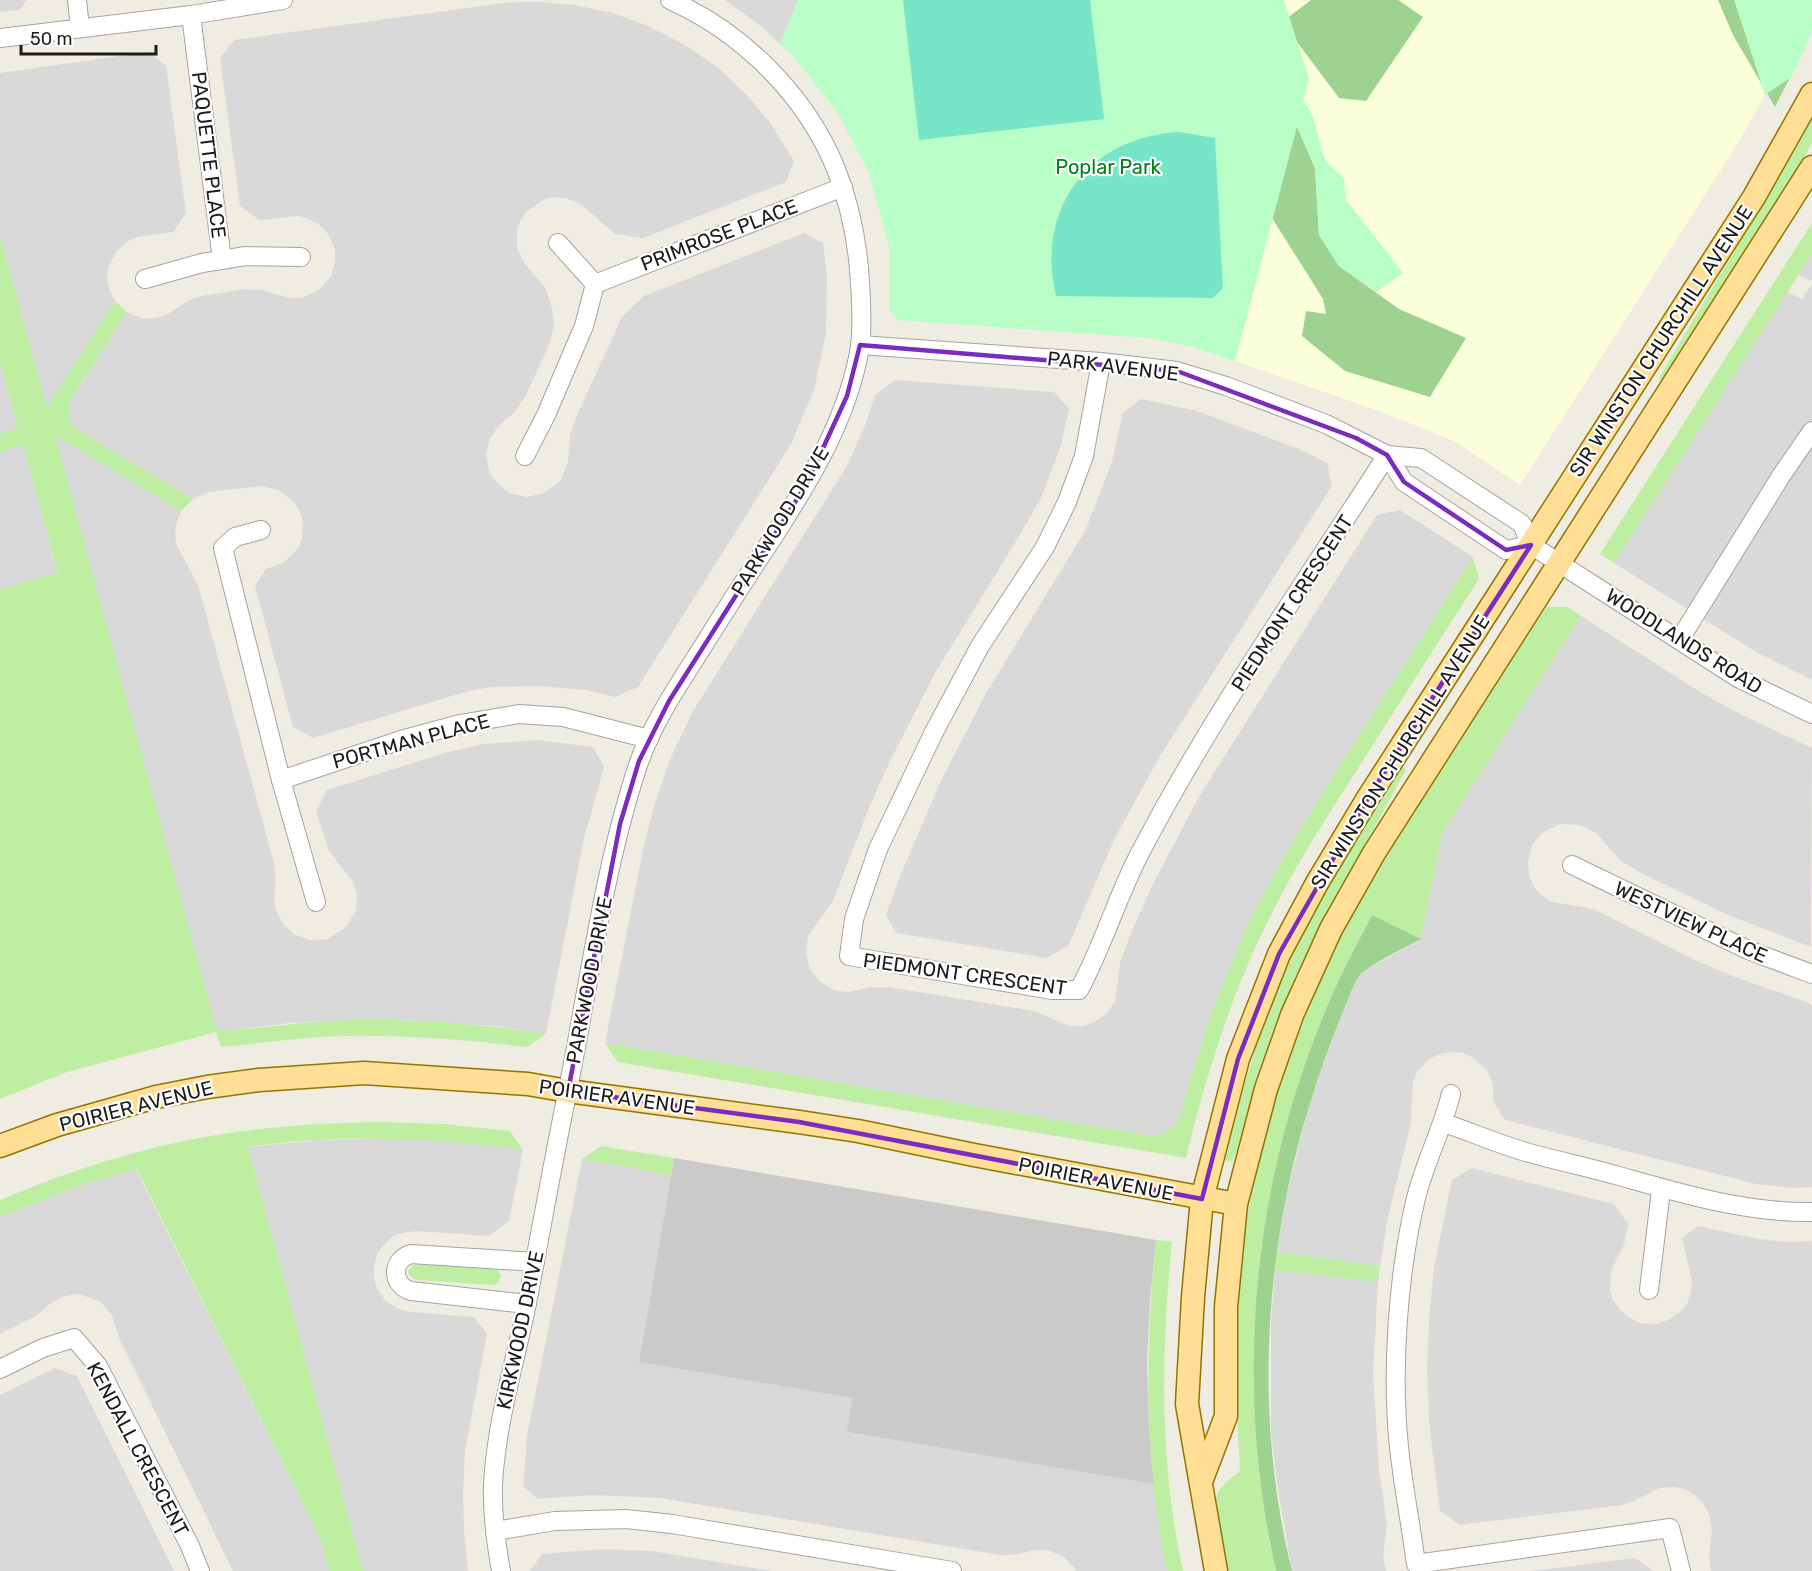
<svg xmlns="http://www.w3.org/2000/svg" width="1812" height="1571" font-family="Rubik,sans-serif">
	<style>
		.residential { fill: #dad9d9 }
		.education { fill: #fbffd9 }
		.religious { fill: #cacaca }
		.grass { fill: #beeea1 }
		.forest { fill: #9dd291 }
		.park { fill: #b8fec6 }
		.pitch { fill: #77e6c8 }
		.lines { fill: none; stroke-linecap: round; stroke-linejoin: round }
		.minor-casing { stroke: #a3a3a3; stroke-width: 20 }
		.major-casing { stroke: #947400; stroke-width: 25 }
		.minor { stroke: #fff; stroke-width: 18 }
		.major { stroke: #ffde95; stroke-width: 22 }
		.marked { fill: none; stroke: #7b2cbf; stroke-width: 4.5; stroke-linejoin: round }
		.labels { text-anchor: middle; stroke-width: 4.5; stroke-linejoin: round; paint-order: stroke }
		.street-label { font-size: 20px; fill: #1c1c1c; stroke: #fff }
		.park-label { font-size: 20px; fill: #01831b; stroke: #fff }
	</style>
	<rect width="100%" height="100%" fill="#efece1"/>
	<g class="residential">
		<path d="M0 0H27L20 10 0 12Z"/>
		<path d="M725 0H798L780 44 762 27Z"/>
		<path d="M536 2 575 5 613 13 650 27 685 45 717 67 745 93 770 123 794 161 786 182 643 238 615 234 582 205 566 198 553 197 543 200 526 212 517 227V248L525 264 546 289 552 309 554 325 549 345 526 395 514 413 498 426 490 439 486 454 489 470 492 477 505 490 512 494 527 497 544 493 560 481 568 463 570 435 577 415 622 317 644 296 804 233 823 243 827 277 826 333 814 390 791 444 638 687 615 697 585 690 539 686 492 687 468 691 313 738 293 727 255 586 266 569 285 562 299 547 302 537 303 524 300 512 295 503 279 490 262 486 209 492 193 499 73 427 68 405 127 312 141 318H156L168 314 189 300 201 296 245 289 262 290 289 298H302L320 289 331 276 335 261V249L328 234 319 224 300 216 259 220 240 206 220 58 234 40 503 3Z"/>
		<path d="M148 52 166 66 186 213 173 232 137 237 128 241 117 251 109 265 107 278 109 289 115 301 47 408 0 236V73Z"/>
		<path d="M1812 254V281L1798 275Z"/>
		<path d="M1812 284V680L1756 652 1614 563 1787 292 1802 299Z"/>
		<path d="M0 361 18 429 0 434Z"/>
		<path d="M895 380 1054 392 1069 409 1061 445 1041 498 1021 533 935 673 890 761 870 805 833 901 808 936 806 952 809 967 818 980 833 990 848 992 871 987H888L1034 1011 1069 1026H1084L1098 1020 1108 1012 1115 1001 1120 963 1132 930 1153 884 1200 795 1377 515 1400 510 1473 557 1313 808 1267 887 1246 928 1211 1013 1177 1124 1157 1137 605 1043 643 850 654 806 671 757 693 711 710 684 847 466 866 423 875 395Z"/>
		<path d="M1141 399 1197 411 1299 449 1327 463 1332 486 1160 756 1115 838 1068 946 1046 958 896 933 886 915 901 874 940 783 985 695 1085 531 1111 465 1123 413Z"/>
		<path d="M54 434 181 511 175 528 176 544 198 585 274 863 276 880 274 900 276 910 283 924 295 935 310 940 328 939 345 928 356 911 357 895 354 883 329 851 316 811 327 790 448 752 483 744 538 740 593 747 604 767 584 838 546 1034 493 1026 407 1020H348L289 1023 217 1032Z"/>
		<path d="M23 444 58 574 0 589V451Z"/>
		<path d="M1581 616 1700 692 1740 714 1812 748 1811 947 1728 915 1643 874 1621 861 1596 833 1580 825 1560 824 1542 833 1532 845 1528 863 1530 878 1534 887 1541 895 1552 902 1594 909 1693 959 1735 977 1809 1003 1812 1007V1187L1791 1188 1756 1184 1505 1120 1493 1101V1083L1486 1069 1472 1057 1463 1053 1450 1052 1439 1054 1428 1060 1417 1072 1413 1081 1411 1123 1388 1217 1380 1266 1277 1252 1286 1198 1310 1101 1339 1021 1359 974 1421 939 1442 833Z"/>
		<path d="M401 1138 467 1143 523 1150 509 1221 489 1236 417 1231 402 1233 392 1237 383 1246 377 1254 374 1267V1280L378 1290 385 1300 396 1308 411 1312 474 1317 487 1334 465 1451 463 1492 464 1533 468 1571H363L248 1147 318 1140Z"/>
		<path d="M582 1159 671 1175 639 1362 853 1398 847 1432 1154 1484 1167 1571H1077L1064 1557 1048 1550H1036L1012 1555H1000L660 1498 591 1495 538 1499 523 1486 527 1436Z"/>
		<path d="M1472 1168 1614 1204 1628 1224 1624 1245 1611 1271 1610 1290 1613 1300 1620 1310 1628 1317 1640 1323 1656 1324 1668 1320 1680 1312 1687 1304 1691 1292 1692 1281 1682 1238 1698 1226 1758 1239 1786 1242 1812 1241V1571H1711L1709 1557 1712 1530 1709 1514 1703 1503 1696 1496 1687 1490 1675 1487 1659 1488 1634 1501 1622 1505 1460 1525 1440 1511 1429 1422 1427 1371 1429 1319 1434 1268 1452 1180Z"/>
		<path d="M136 1169 321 1540 329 1571H233L120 1340 112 1316 101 1302 79 1294 64 1296 51 1303 36 1316 0 1334V1217L79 1186Z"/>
		<path d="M1275 1270 1378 1282 1373 1376 1379 1471 1387 1524 1383 1556 1386 1571H1292L1277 1483 1271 1430V1324Z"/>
		<path d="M55 1368 77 1376 174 1571H0V1395Z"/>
		<path d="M604 1549 652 1551 772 1571H530L542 1554Z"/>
		<path d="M1635 1558 1654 1571H1530L1548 1569Z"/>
	</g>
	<path class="education" d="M1284 0H1732L1765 95 1738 143 1520 485 1454 441 1382 412 1235 361 1309 79Z"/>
	<path class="religious" d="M674 1158 1156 1240 1150 1301 1147 1362 1149 1423 1154 1484 847 1432 852 1398 639 1362Z"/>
	<g class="grass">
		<path d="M1812 119V143L1796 171 1663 381 1659 378Z"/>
		<path d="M1812 223V254L1614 563 1600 554Z"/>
		<path d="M0 236 47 407 115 301 127 312 68 404 73 427 193 499 181 511 55 435 217 1031C261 1029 305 1021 349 1020 415 1019 481 1024 546 1034L527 1047C466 1040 405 1035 344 1036 303 1037 262 1043 221 1047L216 1032 67 1072 0 1099V589L58 573 23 445 0 451V434L18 428 0 361Z"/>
		<path d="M1473 557 1479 579C1440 639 1402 699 1364 759 1329 814 1293 868 1265 927 1229 1001 1205 1079 1186 1158L618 1062 605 1043 1157 1137 1177 1124 1211 1013 1246 928 1267 887 1313 808Z"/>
		<path d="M1547 607H1567L1581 616 1442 833 1421 939 1372 915 1345 967 1261 1247 1269 1540 1276 1571H1223L1214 1506C1216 1488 1227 1482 1240 1471 1236 1389 1232 1306 1246 1225 1260 1138 1287 1053 1323 973 1357 897 1403 826 1448 756 1481 706 1511 654 1547 607Z"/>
		<path d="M1403 767 1406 770C1369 839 1327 907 1295 978 1269 1035 1253 1096 1235 1155L1232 1161 1227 1162 1225 1158C1242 1089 1262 1020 1292 955 1323 889 1365 828 1403 767Z"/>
		<path d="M377 1122 444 1124 510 1131 523 1150C432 1138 339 1133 248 1147L363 1571H329L321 1540 137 1169 79 1186 0 1217V1200C78 1167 161 1141 245 1131 289 1125 333 1123 377 1122Z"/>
		<path d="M601 1146 674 1158 671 1175 582 1159Z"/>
		<path d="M1156 1240 1172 1242C1161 1352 1159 1463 1183 1571H1167C1144 1462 1145 1350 1156 1240Z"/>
		<path d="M1277 1252 1380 1266 1378 1282 1275 1270Z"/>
		<path d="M415 1264 494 1269 498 1270 501 1276 498 1283 494 1285 416 1280 409 1275 408 1271Z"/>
	</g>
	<g class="forest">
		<path d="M1311 0H1398L1423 17 1366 101 1339 98 1282 22Z"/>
		<path d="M1718 0H1812V28L1804 50 1775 107 1733 35Z"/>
		<path d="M1296 124 1315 168 1319 235 1339 266 1399 309 1466 338 1430 397 1345 371 1302 336 1306 311 1326 314 1323 299 1267 210Z"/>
		<path d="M1372 915 1421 939C1409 945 1364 968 1359 976 1355 982 1352 990 1349 997 1341 1016 1333 1036 1326 1056 1266 1218 1250 1403 1292 1571H1276C1235 1388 1251 1195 1321 1022 1335 985 1354 950 1372 915Z"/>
	</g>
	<g class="park">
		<path d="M798 0H1284L1309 79 1303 101C1320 120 1315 141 1327 162 1331 168 1339 173 1344 178L1346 200 1403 273 1376 292 1339 266 1319 235 1315 168 1297 127 1235 361 1193 347 1150 338 898 320 889 310V246L869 173 839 115 794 57 780 44Z"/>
		<path d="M1734 0H1812V28L1804 50 1790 78 1765 95Z"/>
	</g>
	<g class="pitch">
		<path d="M903 0H1090L1104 119 919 140Z"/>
		<path d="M1179 132 1215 138 1223 288 1213 298 1056 296C1035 208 1089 137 1179 132Z"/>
	</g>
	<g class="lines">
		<defs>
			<g id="minor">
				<path d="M77 0 80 28"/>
				<path d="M191 15 222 260"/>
				<path d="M0 38 191 15 283 0"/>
				<path d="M558 243 595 284"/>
				<path d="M145 279 202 263 246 256 301 257"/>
				<path d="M595 284 843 187"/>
				<path d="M860 345 1101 362 1177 371 1226 386 1326 424 1387 455 1421 458 1522 524 1531 545 1738 678 1812 714"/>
				<path d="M1101 362 1084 456 1067 502 1045 547 980 646 934 732 878 849 854 919 849 956 1052 990H1079C1103 946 1117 897 1140 853 1212 715 1303 586 1387 455"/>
				<path d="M1387 455 1404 482 1506 550 1531 545"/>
				<path d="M525 456 546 415 584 326 595 284"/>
				<path d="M261 530 235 537 223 548 281 780 316 902"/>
				<path d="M1680 639 1781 476 1812 431"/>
				<path d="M281 780 401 740 460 724 519 714 563 717 649 739"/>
				<path d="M1572 865 1748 950 1812 974"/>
				<path d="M1451 1094C1442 1130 1425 1162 1416 1198 1398 1273 1391 1370 1399 1447 1403 1486 1411 1525 1416 1564L1670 1528 1681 1571"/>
				<path d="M1444 1123C1471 1132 1498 1144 1526 1152 1557 1161 1588 1167 1619 1176 1683 1194 1746 1213 1812 1212"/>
				<path d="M1649 1290 1661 1190"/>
				<path d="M527 1304 411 1291C391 1285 391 1260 411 1254L535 1262"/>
				<path d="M0 1369 43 1348 74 1338 98 1366 190 1546 200 1571"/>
				<path d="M495 1531 555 1521 626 1519 672 1524 952 1571"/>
				<path d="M501 1571C496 1543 492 1514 493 1485 496 1422 516 1360 528 1298 541 1230 553 1162 567 1094 589 985 603 871 638 765 652 724 677 687 700 651 723 614 746 578 770 542 809 482 848 419 860 347 863 322 861 294 859 269 856 234 849 202 836 169 806 95 742 32 670 0"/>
			</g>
			<g id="major">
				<path d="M0 1146 57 1125 156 1097 207 1087 259 1080 364 1073 528 1084 568 1091 799 1122 858 1131 974 1155 1236 1204"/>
				<path d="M1202 1479 1226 1416V1307L1236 1204 1266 1089 1292 1015 1331 929 1374 853 1812 167"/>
				<path d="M1216 1571 1187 1404 1193 1297 1202 1199 1238 1059 1279 954 1317 883 1368 798 1754 197 1812 94"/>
			</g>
		</defs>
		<use href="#minor" class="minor-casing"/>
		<use href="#major" class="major-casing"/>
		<use href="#minor" class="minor"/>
		<use href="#major" class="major"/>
	</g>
	<path class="marked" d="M860 345 1177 371 1356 438 1387 455 1404 482 1506 550 1531 545 1368 798 1279 954 1238 1059 1202 1199 799 1122 568 1091 620 824 639 761 669 701 806 485 847 396Z"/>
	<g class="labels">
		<g class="street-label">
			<text transform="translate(209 155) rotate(83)" y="7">PAQUETTE PLACE</text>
			<text transform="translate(719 235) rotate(-21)" y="7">PRIMROSE PLACE</text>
			<text transform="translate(1661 341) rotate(-57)" y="7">SIR WINSTON CHURCHILL AVENUE</text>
			<text transform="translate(1113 366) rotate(7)" y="7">PARK AVENUE</text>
			<text transform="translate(780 521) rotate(-59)" y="7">PARKWOOD DRIVE</text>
			<text transform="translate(1292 603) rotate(-57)" y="7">PIEDMONT CRESCENT</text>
			<text transform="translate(1684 641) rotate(32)" y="7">WOODLANDS ROAD</text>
			<text transform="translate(411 741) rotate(-15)" y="7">PORTMAN PLACE</text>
			<text transform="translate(1400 752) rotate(-58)" y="7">SIR WINSTON CHURCHILL AVENUE</text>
			<text transform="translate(1691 922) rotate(25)" y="7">WESTVIEW PLACE</text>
			<text transform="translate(965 974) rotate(8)" y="7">PIEDMONT CRESCENT</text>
			<text transform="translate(589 980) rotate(-79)" y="7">PARKWOOD DRIVE</text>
			<text transform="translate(617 1097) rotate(8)" y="7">POIRIER AVENUE</text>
			<text transform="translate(136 1106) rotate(-14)" y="7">POIRIER AVENUE</text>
			<text transform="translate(1096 1179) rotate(11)" y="7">POIRIER AVENUE</text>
			<text transform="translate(520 1330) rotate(-78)" y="7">KIRKWOOD DRIVE</text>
			<text transform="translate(138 1449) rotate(62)" y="7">KENDALL CRESCENT</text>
		</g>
		<g class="park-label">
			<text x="1108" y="174">Poplar Park</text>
		</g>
	</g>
	<path d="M21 45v9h135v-9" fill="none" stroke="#1c1c1c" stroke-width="3"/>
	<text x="30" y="45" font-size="18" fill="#1c1c1c" stroke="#ffffff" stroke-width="4.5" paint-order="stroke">50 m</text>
</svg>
